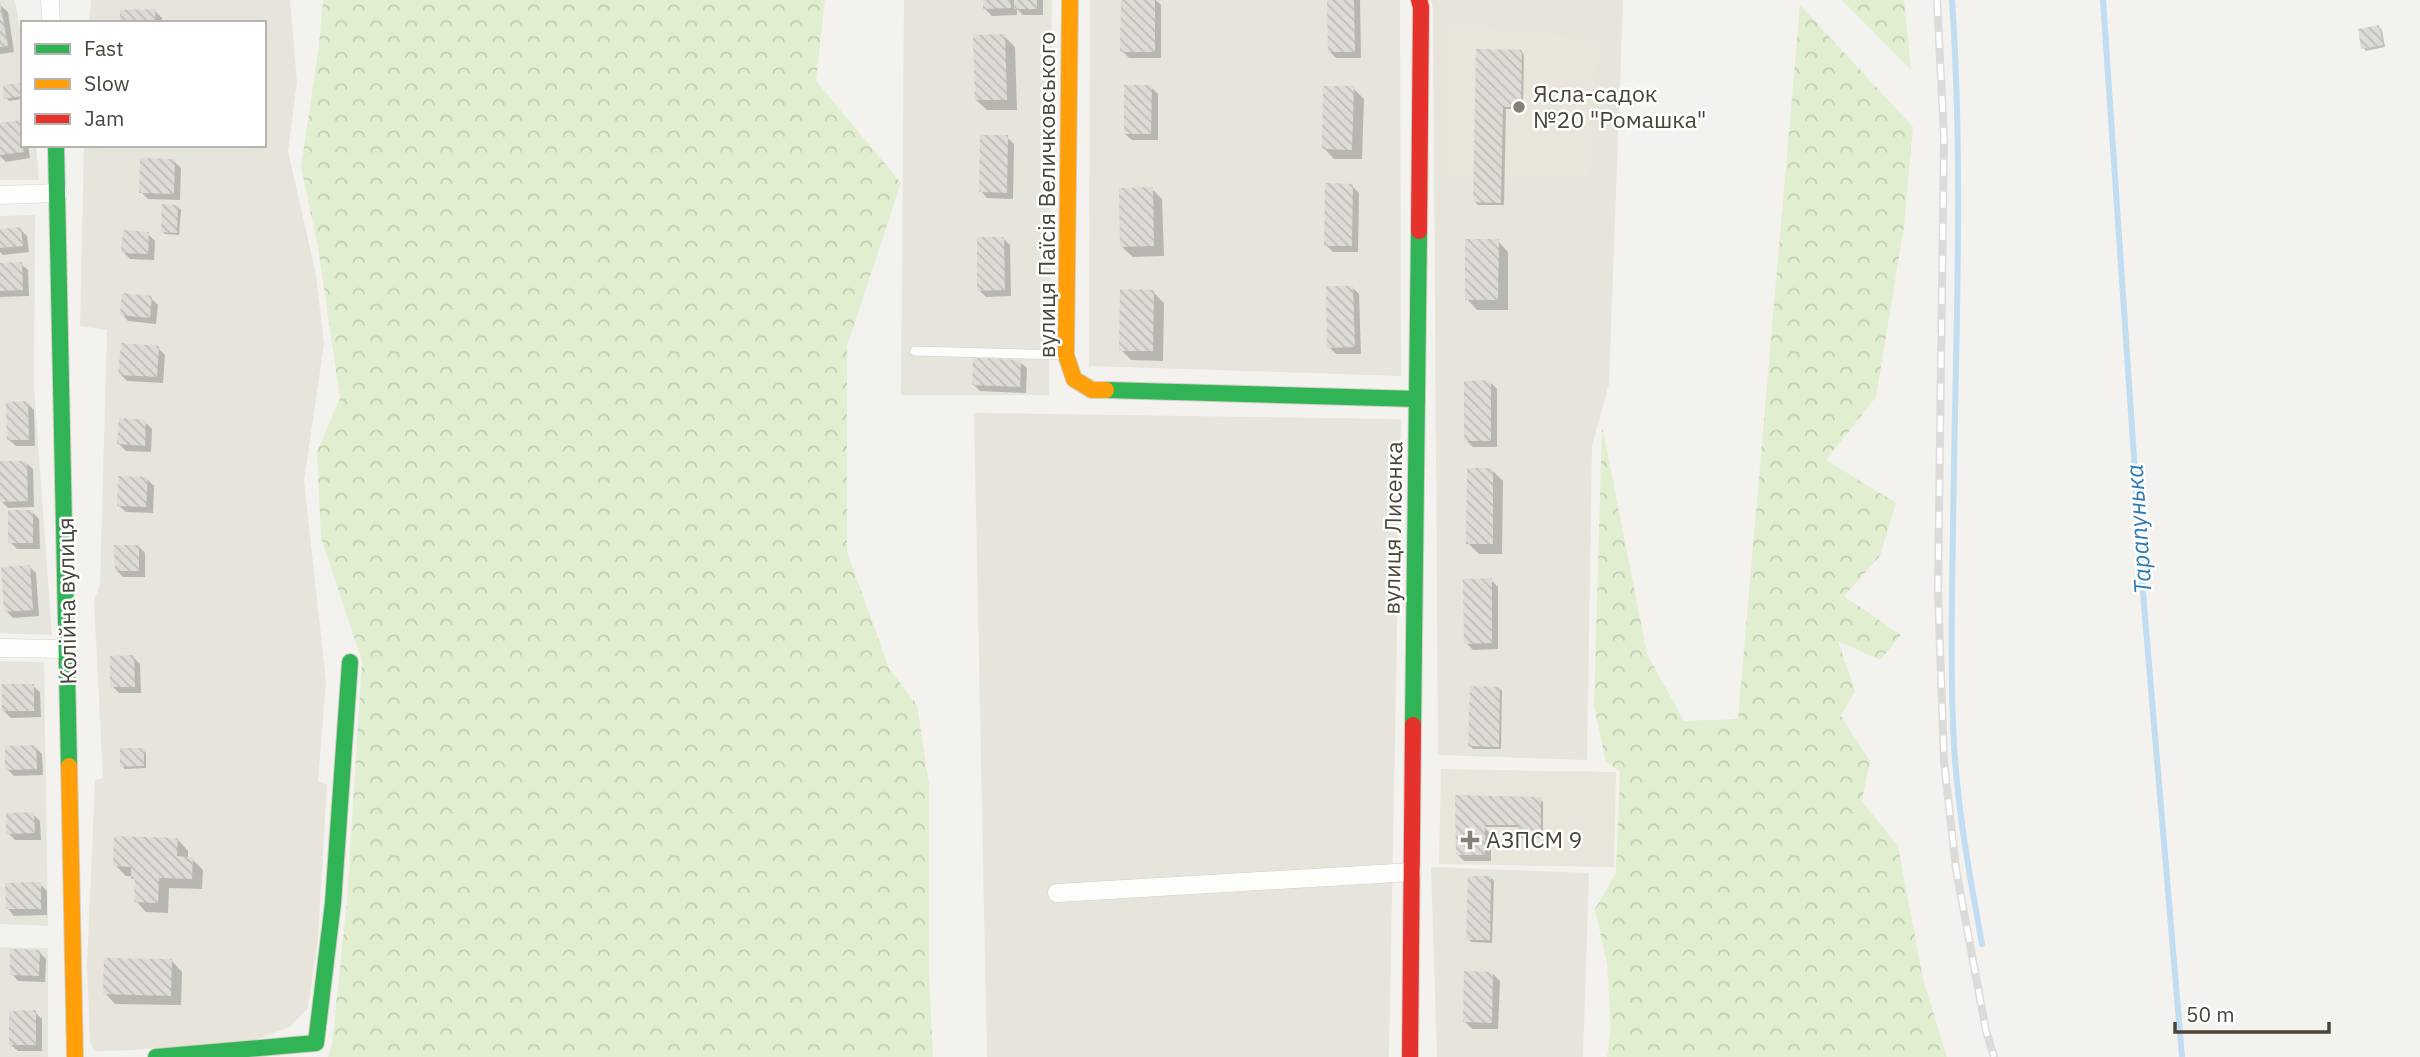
<svg xmlns="http://www.w3.org/2000/svg" width="2420" height="1057" font-family="'IBM Plex Sans',sans-serif">
	<style>
		.residential { fill: #e7e4dc }
		.education { fill: #eae5da }
		.forest { fill: url(#forest-crowns) }
		.shadow { fill: #0003 }
		.lines { fill: none; stroke-linecap: round; stroke-linejoin: round }
		.stream { stroke: #c0ddf1; stroke-width: 6 }
		.building { fill: url(#building-back-hatch) }
		.lane-casing { stroke: #d2d0cb; stroke-width: 10 }
		.street-casing { stroke: #d2d0cb; stroke-width: 19 }
		.fast-casing { stroke: #d3cfc5; stroke-width: 18 }
		.slow-casing { stroke: #d3cfc5; stroke-width: 18 }
		.jam-casing { stroke: #d3cfc5; stroke-width: 18 }
		.lane { stroke: #fdfdfc; stroke-width: 9 }
		.street { stroke: #fdfdfc; stroke-width: 18 }
		.fast { stroke: #30b455; stroke-width: 16 }
		.slow { stroke: #ff9f0a; stroke-width: 16 }
		.jam { stroke: #e5322d; stroke-width: 16 }
		.rail-casing { stroke: #dbdbda; stroke-width: 8 }
		.rail { stroke: #fff; stroke-width: 5; stroke-dasharray: 16; stroke-linecap: butt }
		.poi-dot { fill: #868178; stroke: #fff; stroke-width: 2.5 }
		.labels { text-anchor: middle; stroke-width: 5; stroke-linejoin: round; paint-order: stroke }
		.poi-label { font-size: 23px; fill: #4b4439; stroke: #fff; text-anchor: start }
		.street-label { font-size: 23px; fill: #4b4439; stroke: #fff }
		.water-label { font-size: 24px; font-style: italic; fill: #2e7ab2; stroke: #fff }
	</style>
	<defs>
		<pattern id="forest-crowns" width="20" height="18" patternUnits="userSpaceOnUse" patternTransform="scale(1.75)"><rect width="20" height="18" fill="#e1eecf"/><path d="M2 6a3 3 0 1 1 6 0M12 15a3 3 0 1 1 6 0" fill="none" stroke="#c3cdb2"/></pattern>
		<pattern id="building-back-hatch" width="6" height="6" patternUnits="userSpaceOnUse" patternTransform="scale(1.75)"><rect width="6" height="6" fill="#dedbd6"/><path d="M-1 5l2 2M0 0l6 6M5-1l2 2" fill="none" stroke="#c0bdb8"/></pattern>
	</defs>
	<rect width="100%" height="100%" fill="#f4f2ee"/>
	<g class="residential">
		<path d="M0 0H15L23 48V145H36L39 180H0Z"/>
		<path d="M91 0H290L297 82 288 151 316 275 324 344 304 481 326 681 318 781 327 785 318 938 308 1008 290 1027 258 1039 135 1050 95 1051 90 1041 87 966 95 780 103 778 94 601 100 585 107 330 80 326 84 145H264V23H74L89 20Z"/>
		<path d="M904 0H1052L1049 395H901Z"/>
		<path d="M1090 0H1400L1401 376 1089 366Z"/>
		<path d="M1431 0H1623L1609 384 1592 446 1587 760 1438 755 1433 9Z"/>
		<path d="M35 215 34 388 52 635 0 633V216Z"/>
		<path d="M974 413 1401 419 1389 1057H987Z"/>
		<path d="M0 661 44 662 48 926 0 924Z"/>
		<path d="M1431 867 1589 873 1583 1057H1437Z"/>
		<path d="M0 947 48 948V1057H0Z"/>
	</g>
	<g class="education">
		<path d="M1445 23 1598 40 1588 177 1445 174Z"/>
		<path d="M1441 769 1616 772 1614 867 1439 864Z"/>
	</g>
	<g class="forest">
		<path d="M323 0H825L816 81 901 183 847 346V552L889 668 917 705 929 783V975L933 1057H328L332 1046 347 900 362 661 321 538 317 452 340 398 318 247 301 167 319 46Z"/>
		<path d="M1842 0H1904L1911 70Z"/>
		<path d="M1800 5 1913 127 1904 226 1876 397 1826 460 1896 503 1880 556 1844 596 1901 635 1880 660 1838 641 1855 691 1841 716 1870 761 1862 801 1898 846 1923 979 1947 1057H1607L1611 1025 1607 964 1595 909 1616 873 1620 772 1606 762 1594 706 1602 425 1647 654 1684 721 1738 719Z"/>
	</g>
	<g class="shadow">
		<path d="M985 0H1043V15H1023L1017 9V15L992 16 985 9Z"/>
		<path d="M1122 0H1156L1161 5V58H1129L1122 51Z"/>
		<path d="M1328 0H1360L1361 58H1336L1329 51Z"/>
		<path d="M0 5 8 12 14 52 0 54Z"/>
		<path d="M155 11 162 18V23H122Z"/>
		<path d="M2379 27 2382 30 2385 47 2366 51 2363 48Z"/>
		<path d="M1004 36 1015 47 1017 110H987L976 100Z"/>
		<path d="M1478 51 1522 52 1524 55 1523 109H1506L1504 205H1478L1475 202Z"/>
		<path d="M20 84 23 87V99L9 101 6 98Z"/>
		<path d="M1151 87 1158 94V140H1132L1125 134Z"/>
		<path d="M1353 88 1364 99 1362 159H1334L1324 148Z"/>
		<path d="M19 122 23 126V145H28L30 158 6 162 0 156V125Z"/>
		<path d="M1007 137 1014 144 1013 199 987 198 981 191Z"/>
		<path d="M110 145H131V147L111 146Z"/>
		<path d="M174 161 181 168 180 200 148 199 141 192Z"/>
		<path d="M1352 186 1359 193 1358 252H1333L1326 245Z"/>
		<path d="M1152 189 1162 199 1164 256 1133 257 1122 247Z"/>
		<path d="M178 207 181 210 179 235 165 234 162 231Z"/>
		<path d="M20 229 27 236 29 252 3 255 0 252V231Z"/>
		<path d="M148 234 155 241 154 260 130 259 123 252Z"/>
		<path d="M1003 238 1010 245 1011 296 986 297 979 290Z"/>
		<path d="M1498 241 1508 252V310H1477L1467 299Z"/>
		<path d="M21 264 28 270 29 296 0 297V265Z"/>
		<path d="M1353 288 1359 294 1361 354H1336L1329 347Z"/>
		<path d="M1153 292 1164 303 1163 361 1131 360 1121 350Z"/>
		<path d="M151 298 158 305 156 324 128 321 122 314Z"/>
		<path d="M158 348 165 355 163 383 127 381 120 374Z"/>
		<path d="M1020 362 1027 368 1026 393 980 391 973 384Z"/>
		<path d="M1490 382 1497 389V447H1473L1466 440Z"/>
		<path d="M27 403 34 410 35 446H16L9 440Z"/>
		<path d="M145 422 152 429 151 452 126 451 119 444Z"/>
		<path d="M0 463H26L33 469 34 507 8 508 1 501Z"/>
		<path d="M1492 470 1503 481 1502 554H1479L1468 543Z"/>
		<path d="M147 479 154 486 153 513 126 512 119 506Z"/>
		<path d="M32 512 39 519 40 549H17L10 542Z"/>
		<path d="M138 546 145 553V577H123L116 570Z"/>
		<path d="M29 566 36 573 39 616 13 618 6 611Z"/>
		<path d="M1491 580 1498 587V649L1473 650 1466 643Z"/>
		<path d="M133 657 140 664 141 693H119L112 686Z"/>
		<path d="M33 686 40 692 41 717 11 718 4 711Z"/>
		<path d="M1499 688 1502 691 1501 749H1473L1470 746Z"/>
		<path d="M35 747 42 754 43 775 14 776 7 769Z"/>
		<path d="M143 750 146 753V768L125 769 122 766Z"/>
		<path d="M1457 797 1540 799 1543 802V838H1522L1519 835V827H1484L1491 834V861H1464L1457 854Z"/>
		<path d="M33 814 40 821 41 840H15L8 833Z"/>
		<path d="M178 840 188 851V859H192L203 870 202 889 169 888 168 913 146 912 136 901V882L133 876H126L115 865Z"/>
		<path d="M1491 878 1494 881 1492 943 1471 942 1468 939Z"/>
		<path d="M40 884 47 891V915L14 916 8 909Z"/>
		<path d="M39 952 46 959 45 982 18 981 12 974Z"/>
		<path d="M172 961 182 972 181 1005 115 1004 105 993Z"/>
		<path d="M1493 974 1500 981 1498 1029H1472L1465 1022Z"/>
		<path d="M35 1012 42 1019V1051H18L11 1045Z"/>
	</g>
	<g class="lines">
		<g class="stream">
			<path d="M1952 0C1964 176 1955 352 1953 529 1952 601 1950 673 1954 745 1958 812 1970 878 1982 944"/>
			<path d="M2103 0 2144 605 2182 1057"/>
		</g>
	</g>
	<g class="building">
		<path d="M983 0H1010L1011 8 983 9Z"/>
		<rect x="1014" y="0" width="23" height="9"/>
		<path d="M1121 0H1155V52H1120Z"/>
		<path d="M1327 0H1354L1355 52H1328Z"/>
		<path d="M0 3 8 46 0 47Z"/>
		<path d="M155 9 156 23H120V10Z"/>
		<path d="M2379 25 2383 45 2361 49 2358 29Z"/>
		<path d="M1005 34 1007 100H975L973 35Z"/>
		<path d="M1476 49 1522 50 1521 107H1503L1501 203 1473 202Z"/>
		<path d="M21 83 22 96 4 99 3 85Z"/>
		<path d="M1124 85H1152L1151 134H1124Z"/>
		<path d="M1323 86H1354L1352 150 1322 149Z"/>
		<path d="M20 120 24 152 0 155V123Z"/>
		<path d="M980 135H1008L1007 193 979 192Z"/>
		<path d="M140 158 175 159 174 194 139 193Z"/>
		<path d="M1325 183 1353 184 1352 246H1324Z"/>
		<path d="M1153 187 1154 246 1120 247 1119 188Z"/>
		<path d="M162 204 178 205 177 233 161 232Z"/>
		<path d="M21 227 23 246 0 248V229Z"/>
		<path d="M123 230 149 232 148 254 121 253Z"/>
		<path d="M977 237H1004L1005 290 977 291Z"/>
		<path d="M1465 239H1499L1498 300H1465Z"/>
		<path d="M22 262 23 290 0 291V263Z"/>
		<path d="M1326 286H1353L1355 347 1327 348Z"/>
		<path d="M1120 289 1154 290 1153 351H1119Z"/>
		<path d="M122 293 152 296 150 318 120 315Z"/>
		<path d="M121 343 159 346 157 377 118 375Z"/>
		<path d="M973 358 1021 360 1020 387 972 385Z"/>
		<path d="M1491 380V441H1464V381Z"/>
		<path d="M28 401 29 440H7L6 402Z"/>
		<path d="M119 418 146 420 145 446 117 444Z"/>
		<path d="M0 461H27L28 501 0 502Z"/>
		<path d="M1467 468H1493V544H1466Z"/>
		<path d="M118 476 148 477 146 507 117 506Z"/>
		<rect x="8" y="510" width="25" height="33"/>
		<path d="M114 545H139V571H115Z"/>
		<path d="M30 565 33 610 4 612 1 567Z"/>
		<path d="M1492 578V643L1464 644 1463 579Z"/>
		<path d="M134 655 135 687H110V656Z"/>
		<rect x="2" y="684" width="32" height="27"/>
		<path d="M1470 686 1500 687 1499 747 1468 746Z"/>
		<path d="M36 745 37 769 5 770V746Z"/>
		<path d="M120 748H144V766L120 767Z"/>
		<path d="M1455 795 1541 797V836H1518V825H1485V855H1456Z"/>
		<path d="M34 812 35 833 6 834V813Z"/>
		<path d="M114 836 178 838 177 856 193 857 192 879 159 878 158 903 134 902 135 879H131V867L113 866Z"/>
		<path d="M1468 876H1491L1490 940H1466Z"/>
		<path d="M41 882V909H6L5 883Z"/>
		<path d="M10 949 40 950 39 976 10 975Z"/>
		<path d="M104 958 172 959 171 996 103 994Z"/>
		<path d="M1464 971 1493 972 1492 1023 1463 1022Z"/>
		<path d="M36 1010V1045H9V1011Z"/>
	</g>
	<g class="lines">
		<defs>
			<path id="lane" d="M915 351 1064 355"/>
			<g id="street">
				<path d="M50 0 51 23"/>
				<path d="M0 195 58 193"/>
				<path d="M0 648 68 649"/>
				<path d="M1057 893 1412 872"/>
			</g>
			<g id="fast">
				<path d="M56 145 69 766"/>
				<path d="M1106 390 1417 399"/>
				<path d="M1413 725 1419 231"/>
				<path d="M156 1057 316 1043 333 903 350 662"/>
			</g>
			<g id="slow">
				<path d="M1070 0 1066 355 1074 379 1092 390H1106"/>
				<path d="M69 766 75 1057"/>
			</g>
			<g id="jam">
				<path d="M1419 231 1421 7 1419 0"/>
				<path d="M1410 1057 1413 725"/>
			</g>
		</defs>
		<use href="#lane" class="lane-casing"/>
		<use href="#street" class="street-casing"/>
		<use href="#fast" class="fast-casing"/>
		<use href="#slow" class="slow-casing"/>
		<use href="#jam" class="jam-casing"/>
		<use href="#lane" class="lane"/>
		<use href="#street" class="street"/>
		<use href="#fast" class="fast"/>
		<use href="#slow" class="slow"/>
		<use href="#jam" class="jam"/>
		<defs>
			<path id="rail" d="M1937 0 1944 137 1938 589 1944 762 1956 869 1986 1031 1994 1057"/>
		</defs>
		<use href="#rail" class="rail-casing"/>
		<use href="#rail" class="rail"/>
	</g>
	<g class="poi-dot">
		<circle cx="1519" cy="107" r="7"/>
		<path d="M1466.5 829.5h7v7h7v7h-7v7h-7v-7h-7v-7h7z"/>
	</g>
	<g class="labels">
		<g class="poi-label">
			<text x="1533" y="102">Ясла-садок<tspan x="1533" dy="26">№20 "Ромашка"</tspan></text>
			<text x="1486" y="848">АЗПСМ 9</text>
		</g>
		<g class="street-label">
			<text transform="translate(1047 195) rotate(-90)" y="8">вулиця Паїсія Величковського</text>
			<text transform="translate(1393 528) rotate(-89)" y="8">вулиця Лисенка</text>
			<text transform="translate(67 601) rotate(-91)" y="8">Колійна вулиця</text>
		</g>
		<g class="water-label">
			<text transform="translate(2139 529) rotate(-94)" y="8">Тарапунька</text>
		</g>
	</g>
	<rect x="21" y="21" width="245" height="126" fill="#ffffff" stroke="#b7b4b0" stroke-width="2"/>
	<rect x="35" y="44" width="35" height="10" fill="#30b455" stroke="#b7b4b0" stroke-width="2"/>
	<text x="84" y="56" font-size="21" fill="#4b4439">Fast</text>
	<rect x="35" y="79" width="35" height="10" fill="#ff9f0a" stroke="#b7b4b0" stroke-width="2"/>
	<text x="84" y="91" font-size="21" fill="#4b4439">Slow</text>
	<rect x="35" y="114" width="35" height="10" fill="#e5322d" stroke="#b7b4b0" stroke-width="2"/>
	<text x="84" y="126" font-size="21" fill="#4b4439">Jam</text>
	<path d="M2175 1022v10h154v-10" fill="none" stroke="#4b4439" stroke-width="3.5"/>
	<text x="2186" y="1022" font-size="21" fill="#4b4439" stroke="#ffffff" stroke-width="5" paint-order="stroke">50 m</text>
</svg>
